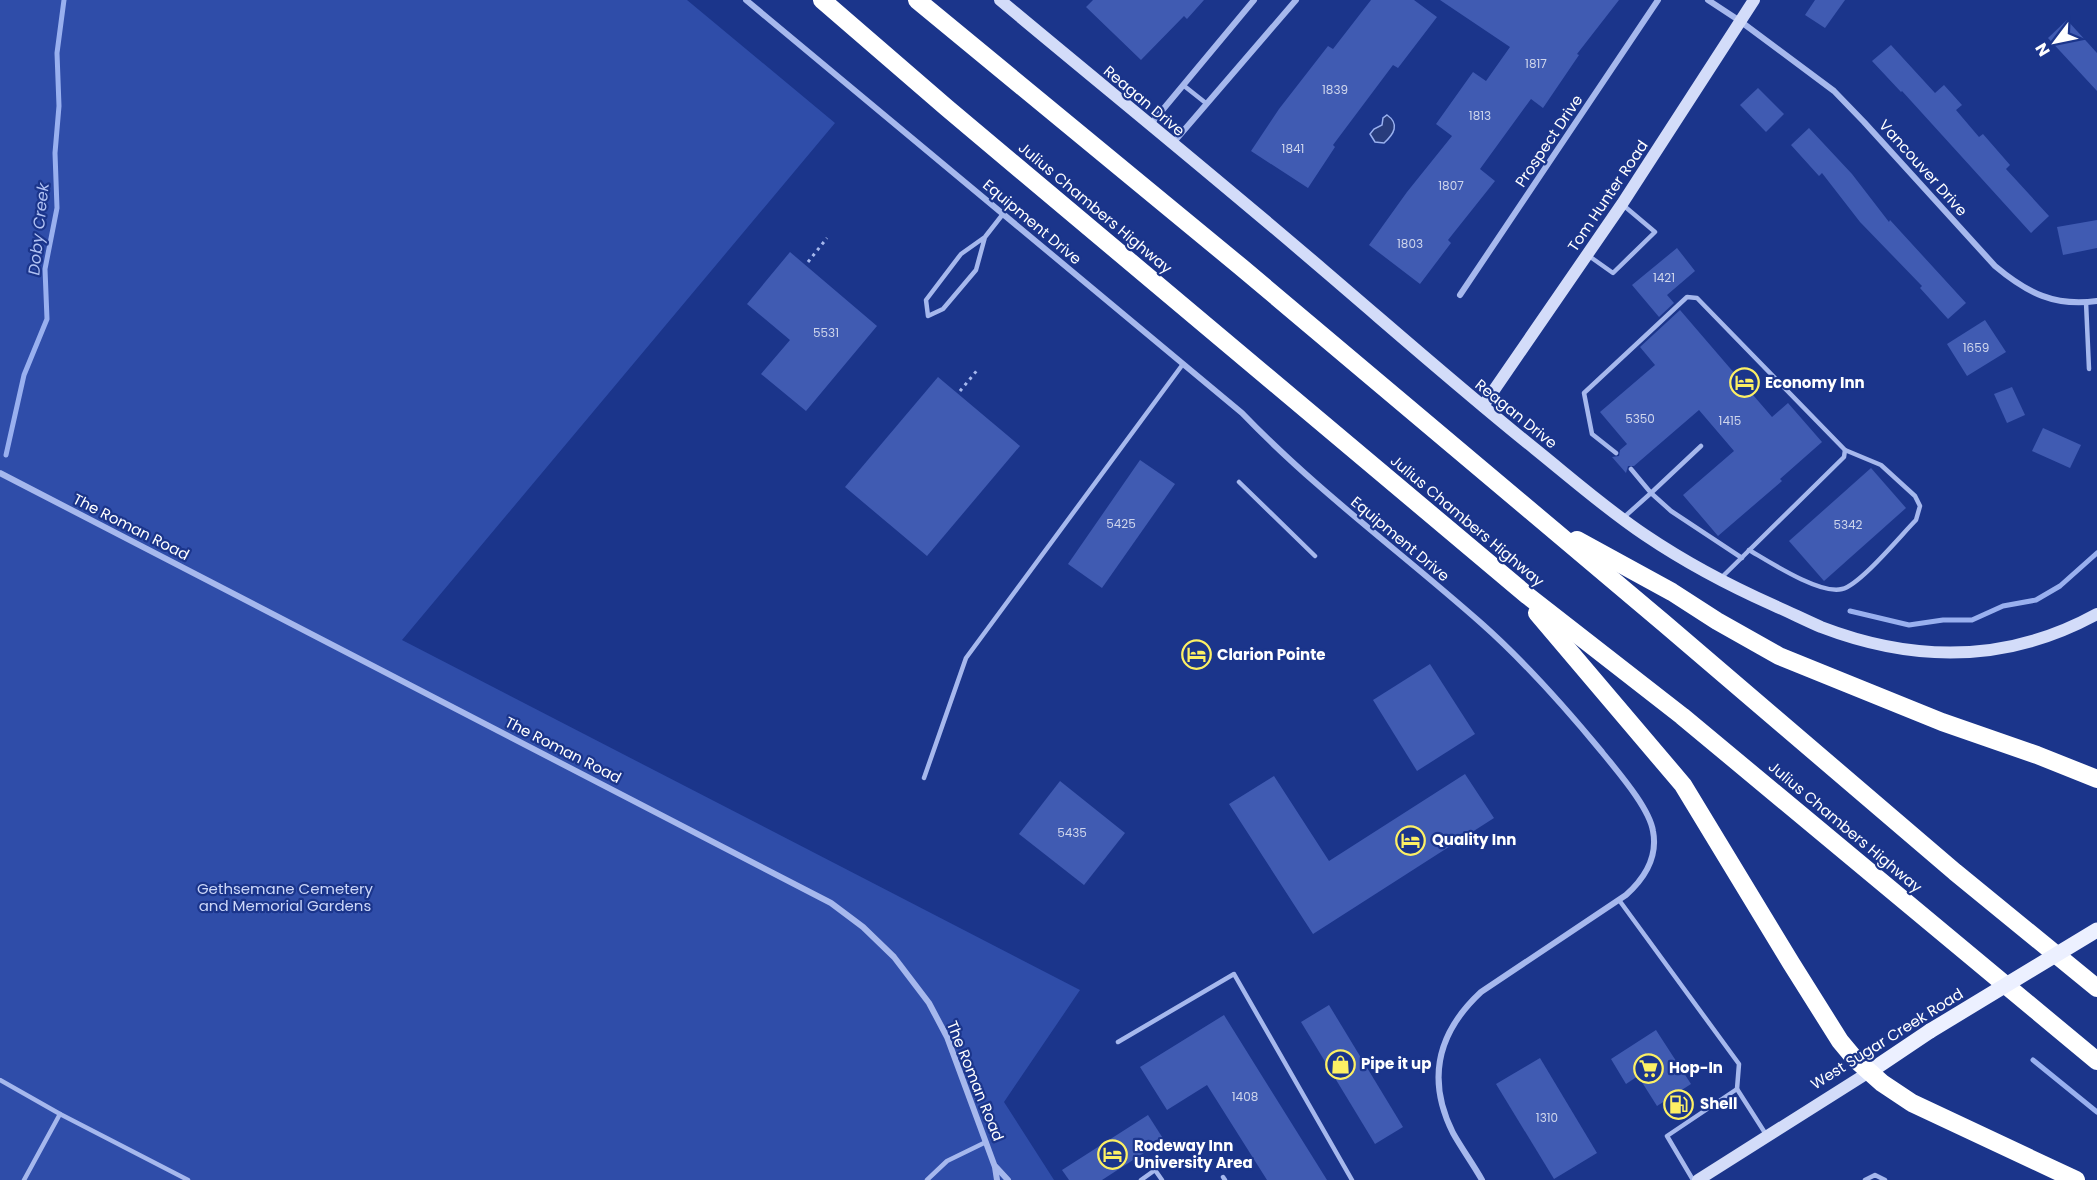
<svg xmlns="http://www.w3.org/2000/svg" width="2097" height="1180" font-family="Poppins,sans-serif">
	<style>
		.green { fill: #2f4da9 }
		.water { fill: #283c7c; stroke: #99b0ef; stroke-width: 1.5 }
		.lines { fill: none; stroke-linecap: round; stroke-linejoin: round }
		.stream { stroke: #99b0ef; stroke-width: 5 }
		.building { fill: #405bb2 }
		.path { stroke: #a6b8ed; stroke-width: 3; stroke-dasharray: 3 4.5; stroke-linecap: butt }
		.lane { stroke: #a6b8ed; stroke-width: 4.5 }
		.street { stroke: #a6b8ed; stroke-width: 6 }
		.secondary { stroke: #d3dcf9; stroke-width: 12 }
		.primary { stroke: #ecf0ff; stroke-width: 15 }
		.highway { stroke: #fff; stroke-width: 18 }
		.primary-bridge { stroke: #ecf0ff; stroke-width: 15 }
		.labels { text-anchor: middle; stroke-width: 4.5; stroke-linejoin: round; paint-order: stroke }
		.number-label { font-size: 12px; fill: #cfd6ec }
		.street-label { font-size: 15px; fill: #fff; stroke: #1b358b }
		.poi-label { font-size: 15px; font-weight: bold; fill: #fff; stroke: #1b358b; text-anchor: start }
		.park-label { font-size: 15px; fill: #ccd7f9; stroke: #1b358b }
		.water-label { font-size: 16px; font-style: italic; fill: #b2c3f4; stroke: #1b358b }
	</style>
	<rect width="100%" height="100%" fill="#1b358b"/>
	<path class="green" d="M0 0H687L835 123 402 640 1080 990 1004 1102 1054 1180H0Z"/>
	<path class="water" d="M1387 115C1400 124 1394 134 1384 143L1375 142 1370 134 1374 129 1382 125 1383 118Z"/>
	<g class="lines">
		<g class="stream">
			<path d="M6 455 24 375 47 319 45 269 57 208 55 153 59 106 57 53 64 0"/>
			<path d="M1850 611 1909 625 1943 620H1972L2003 606 2036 600 2060 586 2097 553"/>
			<path d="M2033 1060 2097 1112"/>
		</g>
	</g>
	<g class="building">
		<path d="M1093 0H1204L1187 19 1184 16 1141 60 1086 7Z"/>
		<path d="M1371 0H1414L1437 17 1398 68 1393 65 1333 145 1335 147 1308 188 1251 151 1279 109 1328 46 1333 49Z"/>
		<path d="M1440 0H1619L1577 54 1579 55 1543 108 1531 99 1480 169 1495 181 1448 240 1451 243 1420 284 1369 245 1407 192 1452 136 1436 124 1473 72 1486 81 1510 47Z"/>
		<path d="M1815 0H1845L1825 28 1805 15Z"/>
		<path d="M2067 20 2097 53V91L2048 38Z"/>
		<path d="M1891 45 1935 93 1944 85 1962 105 1956 110 1979 137 1983 134 2010 165 2006 169 2049 216 2031 233 1902 91 1901 92 1872 61Z"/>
		<path d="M1758 88 1784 114 1766 132 1740 105Z"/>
		<path d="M1809 128 1852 174 1889 222 1890 220 1966 303 1948 319 1920 288 1922 286 1860 222 1822 173 1819 176 1791 145Z"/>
		<path d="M2097 220V248L2063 255 2057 227Z"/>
		<path d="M1677 248 1695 271 1667 295 1674 303 1659 317 1632 285Z"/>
		<path d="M790 252 877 326 806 411 761 374 790 340 747 304Z"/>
		<path d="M1680 310 1772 417 1788 403 1822 442 1780 479 1782 481 1718 536 1683 495 1734 451 1699 410 1634 466H1628L1626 473 1612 457 1619 456 1620 450 1627 444 1600 412 1655 365 1640 347Z"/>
		<path d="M1985 320 2006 352 1967 376 1947 344Z"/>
		<path d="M938 377 1020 446 927 556 845 487Z"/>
		<path d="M2012 387 2025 415 2007 423 1994 394Z"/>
		<path d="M2043 428 2081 445 2070 468 2032 451Z"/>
		<path d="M1140 460 1175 484 1102 588 1068 564Z"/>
		<path d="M1871 468 1906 508 1824 581 1789 541Z"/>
		<path d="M1430 664 1475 734 1417 771 1373 700Z"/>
		<path d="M1465 774 1494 818 1313 934 1229 804 1274 776 1329 861Z"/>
		<path d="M1060 781 1125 833 1084 885 1019 834Z"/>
		<path d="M1329 1005 1403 1127 1375 1144 1301 1022Z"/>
		<path d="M1224 1015 1327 1180H1267L1207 1085 1167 1110 1140 1067Z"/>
		<path d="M1656 1030 1691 1084 1657 1106 1638 1076 1626 1084 1611 1059Z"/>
		<path d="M1540 1058 1597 1153 1554 1179 1496 1084Z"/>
		<path d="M1148 1115 1164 1140 1102 1180H1069L1062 1170Z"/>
	</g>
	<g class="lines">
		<g class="path">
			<path d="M808 262 827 238"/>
			<path d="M960 391 979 368"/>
		</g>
		<g class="lane">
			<path d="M1183 85 1207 104"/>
			<path d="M985 237 976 270 943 309 928 316 926 300 961 254 985 237 1003 214"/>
			<path d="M1589 256 1613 273 1655 232 1623 205"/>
			<path d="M2086 302 2089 369"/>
			<path d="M1701 446 1651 493 1671 511 1742 558"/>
			<path d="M1616 453 1592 434 1584 393 1687 297 1697 298 1845 450 1844 457 1720 579"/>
			<path d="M1239 482 1315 556"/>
			<path d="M1622 519 1651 493 1631 469"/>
			<path d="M1749 550C1768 561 1820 595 1842 589 1860 585 1901 535 1916 520L1920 506 1915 496 1881 465 1845 450"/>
			<path d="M924 778 966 658 1183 364"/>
			<path d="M1619 900 1739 1064 1737 1089"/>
			<path d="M1118 1042 1234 974 1352 1180"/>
			<path d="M0 1080 60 1114 188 1180"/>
			<path d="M1223 1177 1225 1180"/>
			<path d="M24 1180 60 1114"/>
			<path d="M927 1180 947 1161 986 1142"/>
			<path d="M1141 1180 1155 1170 1162 1180"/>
			<path d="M1693 1180 1667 1136 1737 1089 1767 1136"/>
			<path d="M1865 1180 1875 1175 1885 1180"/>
		</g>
		<g class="street">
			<path d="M746 0 1242 413C1317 491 1401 552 1481 623 1525 662 1564 706 1602 752 1617 771 1649 807 1653 831 1658 857 1645 878 1626 895L1481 992C1438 1032 1426 1079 1453 1133 1462 1149 1473 1164 1482 1180"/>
			<path d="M1708 0 1740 21 1834 91 1864 122 1995 266C2027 293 2055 307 2097 301"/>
			<path d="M1150 125 1254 0"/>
			<path d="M1173 143 1296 0"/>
			<path d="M1460 295 1658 0"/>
			<path d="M0 473 831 903 863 927 894 957 929 1003 947 1037 995 1167 997 1180"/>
			<path d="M996 1167 1008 1180"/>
		</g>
		<g class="secondary">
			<path d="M1000 0C1109 91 1219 180 1327 273 1396 332 1464 392 1535 449 1571 478 1606 509 1645 535 1685 562 1728 585 1773 605 1789 612 1805 620 1821 627 1915 663 2008 663 2097 614"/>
			<path d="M1483 406 1622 204 1754 0"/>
			<path d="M1698 1180 1869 1072"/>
		</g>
		<path class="primary" d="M1869 1072 1930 1031"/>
		<g class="highway">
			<path d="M822 0 947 108 1528 596 1682 716 2097 1061"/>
			<path d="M917 0 1241 267 1665 624 1955 872 2097 988"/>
			<path d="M1577 540 1672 592 1717 621 1779 656 1942 722 2037 755 2097 779"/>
			<path d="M1537 613 1683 785 1791 963 1840 1041 1855 1059 1882 1083 1912 1103 2076 1180"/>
		</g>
		<path class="primary-bridge" d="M1930 1031 2097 930"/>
	</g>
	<defs>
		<symbol id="hotel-ring" viewBox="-11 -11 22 22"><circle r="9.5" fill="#1b358b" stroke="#fdf064" stroke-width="1.5"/><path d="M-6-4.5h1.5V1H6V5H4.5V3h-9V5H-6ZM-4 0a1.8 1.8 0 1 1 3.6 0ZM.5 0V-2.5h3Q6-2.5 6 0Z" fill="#fdf064"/></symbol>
		<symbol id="shop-ring" viewBox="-11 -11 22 22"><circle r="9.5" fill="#1b358b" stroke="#fdf064" stroke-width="1.5"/><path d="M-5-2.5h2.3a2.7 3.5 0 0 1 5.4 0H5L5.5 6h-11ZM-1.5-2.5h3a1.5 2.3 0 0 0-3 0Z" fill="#fdf064"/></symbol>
		<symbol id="supermarket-ring" viewBox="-11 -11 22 22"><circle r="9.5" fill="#1b358b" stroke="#fdf064" stroke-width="1.5"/><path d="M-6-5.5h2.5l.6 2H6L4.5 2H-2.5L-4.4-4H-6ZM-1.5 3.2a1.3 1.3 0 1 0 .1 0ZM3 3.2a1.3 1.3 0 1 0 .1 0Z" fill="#fdf064"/></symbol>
		<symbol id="fuel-ring" viewBox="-11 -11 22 22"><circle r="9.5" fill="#1b358b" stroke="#fdf064" stroke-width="1.5"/><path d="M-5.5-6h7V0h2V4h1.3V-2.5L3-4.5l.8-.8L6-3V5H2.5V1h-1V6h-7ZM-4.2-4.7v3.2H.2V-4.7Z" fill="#fdf064"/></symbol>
	</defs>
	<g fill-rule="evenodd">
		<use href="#hotel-ring" x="1728" y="366" width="33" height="33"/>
		<use href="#hotel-ring" x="1180" y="638" width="33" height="33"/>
		<use href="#hotel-ring" x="1394" y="824" width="33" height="33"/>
		<use href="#shop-ring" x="1324" y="1048" width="33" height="33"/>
		<use href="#supermarket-ring" x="1632" y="1052" width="33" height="33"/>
		<use href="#fuel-ring" x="1662" y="1088" width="33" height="33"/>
		<use href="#hotel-ring" x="1096" y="1138" width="33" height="33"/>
	</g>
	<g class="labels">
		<g class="number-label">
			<text x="1536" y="68">1817</text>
			<text x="1335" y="94">1839</text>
			<text x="1480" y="120">1813</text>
			<text x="1293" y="153">1841</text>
			<text x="1451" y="190">1807</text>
			<text x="1410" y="248">1803</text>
			<text x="1664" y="282">1421</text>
			<text x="826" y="337">5531</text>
			<text x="1976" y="352">1659</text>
			<text x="1640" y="423">5350</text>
			<text x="1730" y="425">1415</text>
			<text x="1121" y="528">5425</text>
			<text x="1848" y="529">5342</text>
			<text x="1072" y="837">5435</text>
			<text x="1245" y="1101">1408</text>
			<text x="1547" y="1122">1310</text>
		</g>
		<g class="street-label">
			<text transform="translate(1144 101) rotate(40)" y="5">Reagan Drive</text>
			<text transform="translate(1549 141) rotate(-56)" y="5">Prospect Drive</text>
			<text transform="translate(1923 168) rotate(48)" y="5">Vancouver Drive</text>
			<text transform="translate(1608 196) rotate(-56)" y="5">Tom Hunter Road</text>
			<text transform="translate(1095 208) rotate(40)" y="5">Julius Chambers Highway</text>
			<text transform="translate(1032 222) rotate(40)" y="5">Equipment Drive</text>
			<text transform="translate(1516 414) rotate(39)" y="5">Reagan Drive</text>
			<text transform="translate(1467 521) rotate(40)" y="5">Julius Chambers Highway</text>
			<text transform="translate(131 527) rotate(27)" y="5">The Roman Road</text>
			<text transform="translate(1400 539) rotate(40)" y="5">Equipment Drive</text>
			<text transform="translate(563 750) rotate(27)" y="5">The Roman Road</text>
			<text transform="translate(1845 827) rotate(40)" y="5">Julius Chambers Highway</text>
			<text transform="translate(1887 1039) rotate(-32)" y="5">West Sugar Creek Road</text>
			<text transform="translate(975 1081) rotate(68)" y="5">The Roman Road</text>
		</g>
		<g class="poi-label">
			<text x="1765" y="388">Economy Inn</text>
			<text x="1217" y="660">Clarion Pointe</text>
			<text x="1432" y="845">Quality Inn</text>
			<text x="1361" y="1069">Pipe it up</text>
			<text x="1669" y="1073">Hop-In</text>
			<text x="1700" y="1109">Shell</text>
			<text x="1134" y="1151">Rodeway Inn<tspan x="1134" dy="17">University Area</tspan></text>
		</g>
		<g class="park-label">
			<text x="285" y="894">Gethsemane Cemetery<tspan x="285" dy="17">and Memorial Gardens</tspan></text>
		</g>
		<g class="water-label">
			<text transform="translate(38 229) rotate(-84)" y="6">Doby Creek</text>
		</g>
	</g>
	<g transform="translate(2055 42) rotate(238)" stroke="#1b358b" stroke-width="4.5" paint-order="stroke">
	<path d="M0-4.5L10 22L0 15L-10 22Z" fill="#ffffff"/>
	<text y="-9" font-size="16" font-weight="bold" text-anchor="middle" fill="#ffffff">N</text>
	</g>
</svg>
